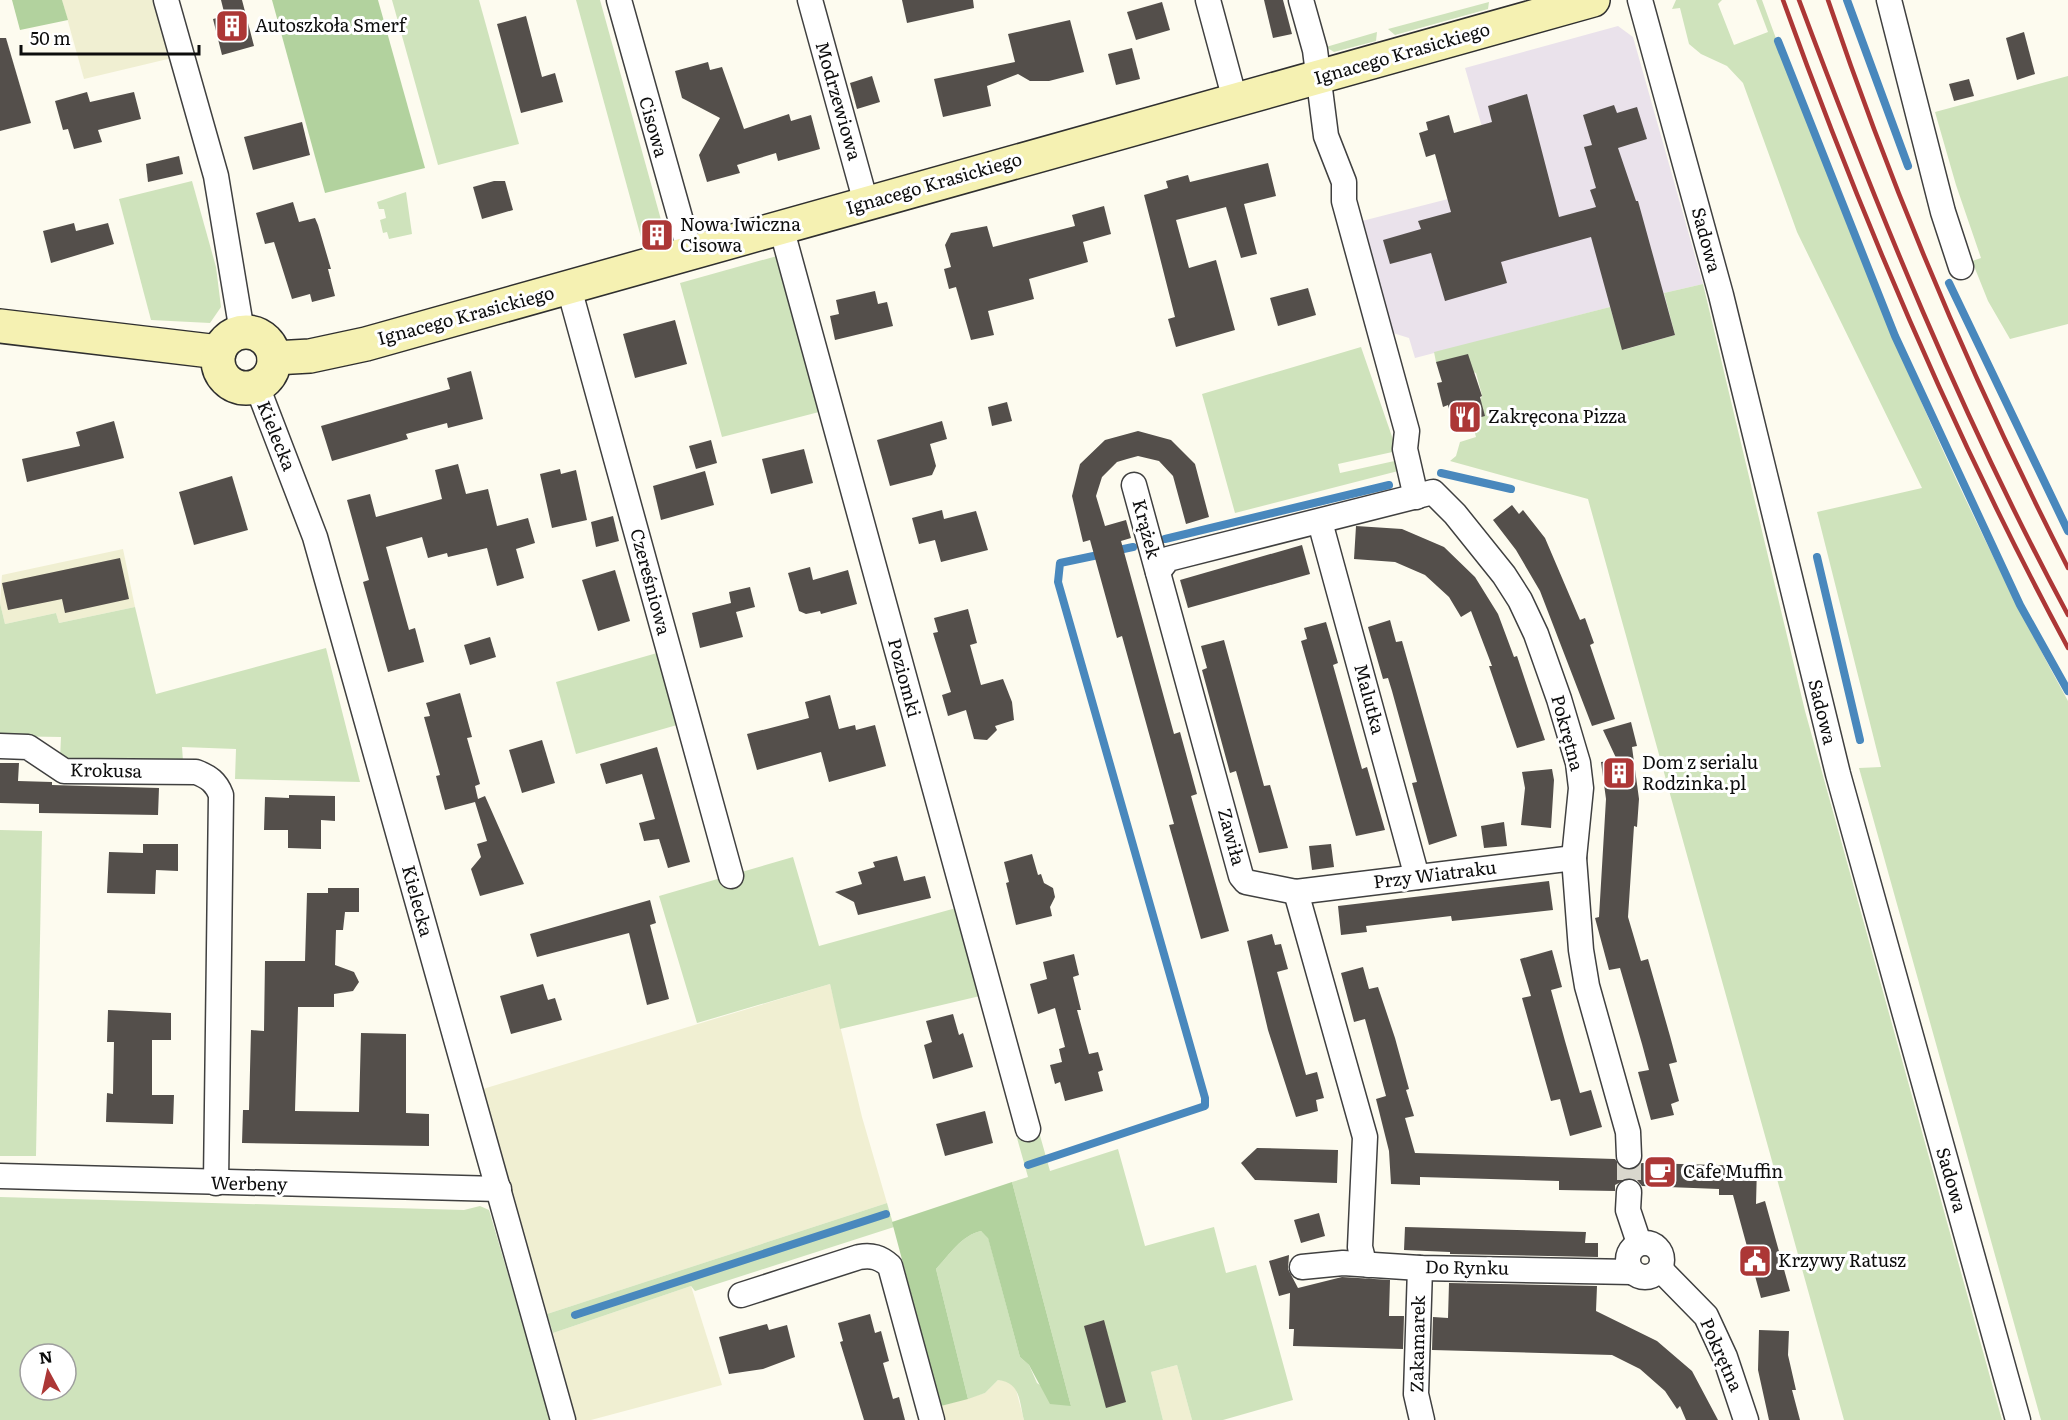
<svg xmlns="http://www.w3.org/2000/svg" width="2068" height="1420" font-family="Literata,serif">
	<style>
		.industrial { fill: #eae2eb }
		.farmland { fill: #f0efd2 }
		.green { fill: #cfe3bc; fill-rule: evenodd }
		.forest { fill: #b2d29e }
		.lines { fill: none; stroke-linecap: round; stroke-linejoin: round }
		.stream { stroke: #4988bd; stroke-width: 8 }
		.building { fill: #544f4b }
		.street-tunnel { stroke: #d9d7cd; stroke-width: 24; stroke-dasharray: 24 12; stroke-linecap: butt }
		.street-casing { stroke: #404040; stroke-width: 27 }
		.secondary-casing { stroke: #2f2f2f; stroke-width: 36 }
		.street { stroke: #fff; stroke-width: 24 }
		.secondary { stroke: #f5f1b2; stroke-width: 33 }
		.rail { stroke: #ac3736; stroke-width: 4.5 }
		.labels { text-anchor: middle; stroke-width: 6; stroke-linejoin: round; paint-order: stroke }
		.poi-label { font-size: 18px; fill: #0d0d0d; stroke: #fff; text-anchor: start }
		.street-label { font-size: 18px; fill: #0d0d0d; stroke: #fff }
	</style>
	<rect width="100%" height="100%" fill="#fdfbef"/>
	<path class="industrial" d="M1618 26 1633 37 1703 284 1664 293 1675 335 1622 350 1610 307 1415 358 1409 338 1393 333 1362 221 1499 186 1465 68Z"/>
	<g class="farmland">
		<path d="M62 0H156L172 58 84 79Z"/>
		<path d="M123 549 135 607 59 623 56 613 5 624 0 603 2 575Z"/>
		<path d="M830 984 862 1117 887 1203 547 1314 483 1089Z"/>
		<path d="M691 1286 722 1385 591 1420H576L553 1333Z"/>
		<path d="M1177 1365 1192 1420H1163L1151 1372Z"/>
		<path d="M998 1380 1009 1381 1015 1386 1024 1420H945L941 1406 985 1393Z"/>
	</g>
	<g class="green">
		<path d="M392 0H479L519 144 438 165Z"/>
		<path d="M576 0H600L663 227 648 230 650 239 642 241Z"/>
		<path d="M1676 0H1722L1718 4 1734 45 1768 32 1756 0H1762C1849 240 1945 477 2068 701V1420H2041L1859 768 1881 767 1817 512 1922 488 1797 232 1743 83 1727 66 1701 54 1689 44 1680 8 1672 9Z"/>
		<path d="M1489 2 1488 9 1395 35 1388 29Z"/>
		<path d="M1377 32 1376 41 1334 52 1326 47Z"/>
		<path d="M2068 76V324L2010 339 1988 301 1972 261 1981 258 1956 185 1935 112Z"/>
		<path d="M192 181 216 267 221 307 210 323 151 320 119 199Z"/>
		<path d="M406 192 412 234 389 239 387 232 383 233 380 220 386 218 384 209H379L377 202Z"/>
		<path d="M777 256 819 412 722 437 680 283Z"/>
		<path d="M1703 284 1805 711 2002 1420H1844L1588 499 1450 461 1456 456 1460 442 1476 437 1473 426 1477 424 1476 418 1482 395 1476 373 1436 362 1434 352 1610 307 1623 350 1675 335 1664 293Z"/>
		<path d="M1361 347 1397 451 1338 464 1340 473 1399 460 1402 470 1235 513 1202 394Z"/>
		<path d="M0 603 5 624 56 613 59 623 135 607 156 694 326 648 360 782 235 779 236 749 182 747 183 761 60 759 61 737 0 736Z"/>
		<path d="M657 653 677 725 576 754 556 682Z"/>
		<path d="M0 830 42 831 36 1156H0Z"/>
		<path d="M793 857 819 946 956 908 980 996 840 1029 830 984 697 1023 659 896Z"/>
		<path d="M1039 1132 1050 1171 1118 1149 1145 1246 1214 1227 1226 1273 1256 1265 1293 1400 1223 1420H1192L1177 1365 1151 1372 1163 1420H1024C1019 1401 1021 1383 998 1380L985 1393 968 1399 936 1269C949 1255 962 1235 981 1231L988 1237 1020 1357 1029 1365 1037 1383 1071 1406 1012 1182 1028 1177 1017 1138Z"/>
		<path d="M0 1197 464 1210 480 1206 489 1210 551 1420H0ZM30 1354H66V1390H30Z"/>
		<path d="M887 1203 894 1227 695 1291 691 1286 553 1333 547 1314Z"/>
	</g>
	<g class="forest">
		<path d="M12 0H62L68 20 20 30Z"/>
		<path d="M272 0H378L425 168 325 193Z"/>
		<path d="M1012 1182 1071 1406 1050 1404 1029 1365 1020 1357 988 1238 981 1231C962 1235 949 1255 936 1269L968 1399 941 1406 892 1222Z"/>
	</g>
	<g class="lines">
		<g class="stream">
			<path d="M1847 0 1908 166"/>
			<path d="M1778 41 1895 336 2020 605 2068 691"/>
			<path d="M1949 283 2068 531"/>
			<path d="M1441 473 1511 489"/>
			<path d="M1165 539 1389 485"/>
			<path d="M1114 551 1133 547"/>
			<path d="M1817 557 1860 740"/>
			<path d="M1028 1165 1205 1106V1098L1058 582 1060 563 1103 554"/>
			<path d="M575 1315 886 1214"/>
		</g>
	</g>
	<g class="building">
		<path d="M221 0H242L254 46 222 55 213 19 225 16Z"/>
		<path d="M902 0H973L974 8 907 23Z"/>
		<path d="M1264 0H1283L1292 34 1273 38Z"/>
		<path d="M1162 2 1170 30 1136 40 1127 12Z"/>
		<path d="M526 16 542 77 555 73 563 102 521 113 497 24Z"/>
		<path d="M1070 20 1084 72 1049 81H1030L1018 74 987 86 991 106 943 117 934 79 1015 62 1008 34Z"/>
		<path d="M2024 32 2035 74 2017 80 2006 38Z"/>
		<path d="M0 38H6L31 123 0 131Z"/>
		<path d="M1132 48 1140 79 1116 85 1108 54Z"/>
		<path d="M708 62 710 70 722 67 744 129 789 114 791 121 811 115 820 149 778 161 776 153 737 165 740 173 707 182 699 155 720 118 682 98 675 71Z"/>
		<path d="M872 76 880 102 857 109 850 83Z"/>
		<path d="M1969 79 1974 96 1954 101 1949 84Z"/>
		<path d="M87 92 90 102 134 92 141 119 98 130 102 142 74 149 68 129 63 130 55 101Z"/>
		<path d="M1527 94 1559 217 1596 207 1590 190 1596 188 1584 147 1592 145 1583 115 1614 105 1617 113 1637 107 1647 139 1618 148 1636 201H1638L1675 335 1622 350 1591 237 1501 262 1507 283 1445 301 1431 253 1390 264 1383 240 1421 229 1418 221 1451 212 1435 154 1426 157 1419 133 1428 130 1426 122 1449 115 1454 133 1492 122 1488 106Z"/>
		<path d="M302 122 310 155 253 170 244 137Z"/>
		<path d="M179 156 183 174 148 182 146 164Z"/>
		<path d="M1268 163 1276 196 1244 204 1257 254 1241 258 1226 207 1176 220 1189 268 1216 260 1235 330 1176 347 1168 319 1175 317 1144 195 1168 188 1166 181 1188 175 1190 182Z"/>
		<path d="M494 181H505L513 210 482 219 473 187Z"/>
		<path d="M293 202 299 222 315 218 318 225 331 269H328L335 296 312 302 310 294 292 299 274 242 265 244 256 213Z"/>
		<path d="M1104 206 1111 234 1083 242 1088 262 1029 279 1034 299 988 311 994 335 971 340 956 287 949 289 944 269 951 267 945 245 951 233 987 226 993 247 1075 226 1072 215Z"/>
		<path d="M74 223 76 231 108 223 114 244 51 263 43 231Z"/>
		<path d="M1308 288 1316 315 1278 326 1270 298Z"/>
		<path d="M875 291 878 304 887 302 893 326 835 340 830 316 839 314 836 300Z"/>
		<path d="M675 320 687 364 635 378 623 334Z"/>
		<path d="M1468 354 1482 396 1480 397 1485 416 1453 425 1448 405 1443 407 1437 383 1442 382 1436 362Z"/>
		<path d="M471 371 483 419 448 428 447 423 406 434 408 439 332 461 321 426 450 389 447 378Z"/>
		<path d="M1007 402 1012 421 992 426 988 407Z"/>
		<path d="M114 421 124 458 27 482 22 459 80 446 76 432Z"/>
		<path d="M942 421 947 439 930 444 936 466 932 475 890 486 877 440Z"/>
		<path d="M1138 431 1171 440 1195 464 1209 517 1186 524 1173 476 1159 461 1138 456 1127 459 1117 462 1102 477 1096 496 1105 526 1126 520 1131 538 1121 541 1174 734 1180 732 1197 794 1191 796 1229 931 1201 939 1169 825 1174 824 1122 636 1117 638 1090 540 1083 542 1072 496 1080 464 1105 440Z"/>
		<path d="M711 440 717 463 696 469 689 446Z"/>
		<path d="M804 449 813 483 771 494 762 459Z"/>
		<path d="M458 464 466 494 488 489 497 526 528 518 535 543 516 549 524 578 497 586 487 548 448 557 447 553 428 558 422 537 386 547 409 630 415 628 424 662 388 672 363 582 369 580 347 500 370 494 376 517 442 499 435 470Z"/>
		<path d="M560 469 561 474 576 470 587 520 552 528 540 474Z"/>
		<path d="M705 471 714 505 661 520 653 486Z"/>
		<path d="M232 476 248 530 194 545 179 492Z"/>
		<path d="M1512 505 1519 514 1523 510 1545 538 1580 620 1585 618 1594 643 1590 645 1615 719 1592 726 1540 591 1516 550 1493 520Z"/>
		<path d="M942 510 944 519 976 511 988 550 941 562 935 540 919 544 912 518Z"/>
		<path d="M613 516 619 541 596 547 591 522Z"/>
		<path d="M1356 526 1402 529 1444 547 1475 577 1498 614 1514 657 1517 656 1545 740 1517 748 1489 666H1492L1471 611 1461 617 1449 597 1425 575 1395 562 1354 559Z"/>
		<path d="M1302 545 1310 574 1188 608 1180 580Z"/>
		<path d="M120 558 129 599 65 613 62 599 8 610 2 583Z"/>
		<path d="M810 567 813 580 848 570 857 604 821 614 820 611 806 614 799 611 788 573Z"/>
		<path d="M615 570 630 621 598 631 582 580Z"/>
		<path d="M750 587 755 607 736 612 743 637 700 648 692 613 731 603 729 592Z"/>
		<path d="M968 609 977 643 970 645 981 685 1003 679 1012 702 1014 720 995 726 997 730 987 740 974 739 966 710 948 716 942 695 951 692 933 633 938 632 934 618Z"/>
		<path d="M1390 620 1396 642 1402 641 1457 836 1429 845 1412 783 1417 782 1392 691 1388 678 1383 679 1368 627Z"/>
		<path d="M1326 622 1338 663 1333 665 1362 769 1367 767 1385 830 1356 836 1301 641 1307 639 1304 628Z"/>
		<path d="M490 637 496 657 470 665 464 645Z"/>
		<path d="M1224 640 1264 786 1270 785 1288 848 1259 853 1236 771 1230 773 1202 670 1207 668 1201 646Z"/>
		<path d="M460 693 472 737 467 738 480 784 475 786 478 799 485 796 524 884 480 896 471 869 481 857 477 844 487 841 475 802 445 810 436 776 440 775 424 717 430 716 426 703Z"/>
		<path d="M830 695 839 729 855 725 856 730 875 725 886 766 829 782 821 752 757 770 747 734 809 718 805 702Z"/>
		<path d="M1631 722 1637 746 1632 747 1639 799 1637 827 1634 826 1628 917 1641 961 1648 959 1670 1036 1677 1062 1669 1064 1679 1101 1671 1104 1674 1115 1651 1120 1638 1072 1649 1070 1642 1044 1620 968 1609 970 1595 918 1599 917 1606 799 1601 762 1617 760 1603 730Z"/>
		<path d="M542 740 555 783 522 793 509 750Z"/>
		<path d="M657 747 690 862 668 868 659 839 644 841 639 823 655 819 642 774 606 784 600 764Z"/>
		<path d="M0 763H19L18 781 52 782V785L159 788 158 815 39 813V804L0 803Z"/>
		<path d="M1552 769 1554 780 1551 828 1521 825 1525 788 1522 772Z"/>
		<path d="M289 795 335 796V821L321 820V849L288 848V830H264L265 797 289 798Z"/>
		<path d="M1504 822 1507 846 1484 848 1481 826Z"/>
		<path d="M143 844H178V871L156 870 155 894 107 893 109 852 143 853Z"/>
		<path d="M1331 844 1334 867 1312 870 1309 846Z"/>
		<path d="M1032 854 1038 875 1041 874 1044 883 1053 888 1055 897 1050 907 1052 916 1016 925 1006 883 1009 882 1004 862Z"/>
		<path d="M897 856 904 881 925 876 931 898 858 915 854 902 835 892 862 884 858 872 875 867 873 862Z"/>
		<path d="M1549 881 1553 910 1452 921 1451 916 1366 926 1367 932 1341 935 1338 906Z"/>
		<path d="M328 888H359V912H345L343 930H336L335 965 354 972 359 982 353 991 334 994V1007H298L295 1111 359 1112 361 1033 406 1034V1113L429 1114V1146L242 1143 243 1110H249L251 1030 264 1031 265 961H305L307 893H328Z"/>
		<path d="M650 900 656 923 650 925 669 999 647 1005 629 933 537 957 530 934Z"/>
		<path d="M1272 934 1275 945 1281 944 1288 969 1277 972 1306 1075 1317 1072 1324 1098 1316 1100 1318 1111 1296 1117 1268 1030 1247 941Z"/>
		<path d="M1552 950 1562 987 1551 990 1565 1041 1580 1093 1591 1090 1602 1127 1570 1136 1560 1099 1551 1101 1522 998 1531 996 1520 959Z"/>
		<path d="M1074 954 1079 975 1073 977 1081 1010H1077L1089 1054 1098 1052 1103 1070 1098 1072 1103 1091 1065 1101 1060 1082 1055 1084 1050 1065 1062 1062 1059 1049 1065 1047 1055 1008 1038 1014 1030 984 1047 979 1043 962Z"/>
		<path d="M1363 967 1369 989 1378 987 1395 1038 1409 1089 1406 1090 1414 1116 1405 1118 1415 1153 1615 1159 1622 1168 1629 1170 1642 1163 1757 1166 1756 1204 1765 1201 1790 1291 1761 1298 1733 1195H1719V1189L1642 1186 1637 1180 1629 1178 1615 1185V1191L1559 1190V1181L1420 1177V1185L1391 1184 1389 1151 1376 1099 1386 1096 1365 1019 1354 1022 1341 973Z"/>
		<path d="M543 984 548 1000 555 998 562 1020 511 1034 500 996Z"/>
		<path d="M108 1010 171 1013V1040H152V1095H174L173 1124 106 1122 107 1093 113 1094 114 1042H107Z"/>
		<path d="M953 1014 959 1035 963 1033 973 1067 933 1079 924 1045 932 1042 926 1021Z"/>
		<path d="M985 1111 993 1143 945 1156 936 1124Z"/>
		<path d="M1257 1148 1338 1150 1337 1183 1255 1180 1241 1163Z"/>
		<path d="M1319 1213 1325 1236 1301 1243 1294 1220Z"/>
		<path d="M1405 1227 1586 1232 1585 1243H1598V1257L1450 1254V1252L1404 1250Z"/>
		<path d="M1289 1255 1288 1269 1298 1288 1342 1277 1390 1280 1389 1316H1404L1403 1349 1293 1346 1294 1329H1289L1290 1293 1279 1296 1269 1261Z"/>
		<path d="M1449 1283 1597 1286 1596 1311 1657 1341 1692 1371 1718 1420H1686L1680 1406 1677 1409 1665 1391 1640 1369 1612 1355 1432 1350 1433 1317 1448 1318Z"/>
		<path d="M870 1314 875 1333 881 1331 889 1361 883 1363 893 1399 899 1397 905 1420H864L840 1342 843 1341 838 1323Z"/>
		<path d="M1104 1320 1126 1402 1106 1408 1084 1326Z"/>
		<path d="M767 1324 769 1330 787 1325 795 1357 763 1369 729 1374 719 1337Z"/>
		<path d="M1759 1330 1789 1331 1788 1355 1796 1390H1792L1800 1420H1769L1758 1370Z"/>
	</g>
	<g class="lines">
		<path class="street-tunnel" d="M1629 1156V1192"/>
		<defs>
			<g id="street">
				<path d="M166 0 216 176 242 332"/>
				<path d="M619 0 690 253"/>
				<path d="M810 0 866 203"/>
				<path d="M1208 0 1235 100"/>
				<path d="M1301 0 1315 50 1326 136 1344 182V201L1407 431 1405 449 1416 497"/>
				<path d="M1640 0 1721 295 1838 774 2018 1420"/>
				<path d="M1889 0 1943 212 1961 267"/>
				<path d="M781 227 1028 1129"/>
				<path d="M569 288 731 876"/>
				<path d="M257 386 315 537 563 1420"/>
				<path d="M1134 485 1241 876 1246 882 1296 892 1574 858"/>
				<path d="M1320 522 1417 877"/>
				<path d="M1158 572 1168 559 1433 492 1455 514 1504 575 1520 600 1536 634 1559 699 1578 763 1581 788 1574 858 1581 950 1587 986 1628 1132 1629 1156"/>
				<path d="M0 746 28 747 64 771 196 772C209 777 216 782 221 795L216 1183"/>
				<path d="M1296 892 1365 1137 1360 1247 1363 1259 1369 1265"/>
				<path d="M0 1176 499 1189"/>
				<path d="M1629 1192 1628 1210 1639 1243"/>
				<circle cx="1645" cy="1260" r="17"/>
				<path d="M1302 1267 1343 1263 1420 1268 1632 1272"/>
				<path d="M1420 1268 1416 1394 1422 1420"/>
				<path d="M1660 1269 1706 1316 1725 1357 1746 1420"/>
				<path d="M741 1295 859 1257C872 1255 880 1257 890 1266L932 1420"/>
			</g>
			<g id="secondary">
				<path d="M0 326 219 352"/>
				<circle cx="246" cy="360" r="28"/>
				<path d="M274 358 310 356 366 344 1593 0"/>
			</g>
		</defs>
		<use href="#street" class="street-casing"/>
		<use href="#secondary" class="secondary-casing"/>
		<use href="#street" class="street"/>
		<use href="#secondary" class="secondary"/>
		<g class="rail">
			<path d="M1783 0C1863 222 1956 440 2068 648"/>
			<path d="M1799 0C1877 209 1962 418 2068 615"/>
			<path d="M1828 0C1894 195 1974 384 2068 568"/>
		</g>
	</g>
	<defs>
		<symbol id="building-square" viewBox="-11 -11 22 22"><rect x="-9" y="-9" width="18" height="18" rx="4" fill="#ac3736" stroke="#fff"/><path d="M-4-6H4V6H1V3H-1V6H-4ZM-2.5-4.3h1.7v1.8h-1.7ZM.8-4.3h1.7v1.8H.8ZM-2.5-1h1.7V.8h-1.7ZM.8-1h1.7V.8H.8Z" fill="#fff"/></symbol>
		<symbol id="restaurant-square" viewBox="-11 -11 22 22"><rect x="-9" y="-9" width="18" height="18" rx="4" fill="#ac3736" stroke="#fff"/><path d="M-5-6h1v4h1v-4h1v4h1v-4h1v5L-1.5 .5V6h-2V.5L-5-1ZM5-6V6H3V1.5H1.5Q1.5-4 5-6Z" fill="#fff"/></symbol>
		<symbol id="cafe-square" viewBox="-11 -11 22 22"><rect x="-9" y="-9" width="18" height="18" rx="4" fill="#ac3736" stroke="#fff"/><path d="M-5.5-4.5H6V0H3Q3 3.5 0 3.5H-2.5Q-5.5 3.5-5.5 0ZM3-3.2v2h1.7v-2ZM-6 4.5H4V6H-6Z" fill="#fff"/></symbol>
		<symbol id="civic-square" viewBox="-11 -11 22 22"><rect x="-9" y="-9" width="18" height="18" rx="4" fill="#ac3736" stroke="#fff"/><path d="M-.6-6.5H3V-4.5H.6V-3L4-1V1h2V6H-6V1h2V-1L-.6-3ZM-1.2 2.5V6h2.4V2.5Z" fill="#fff"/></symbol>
	</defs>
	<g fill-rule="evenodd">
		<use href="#building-square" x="213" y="7" width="38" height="38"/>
		<use href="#building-square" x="638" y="216" width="38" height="38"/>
		<use href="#restaurant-square" x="1446" y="398" width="38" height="38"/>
		<use href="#building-square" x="1600" y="754" width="38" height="38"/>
		<use href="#cafe-square" x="1641" y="1153" width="38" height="38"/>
		<use href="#civic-square" x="1736" y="1242" width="38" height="38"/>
	</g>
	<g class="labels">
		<g class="poi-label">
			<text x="255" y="32">Autoszkoła Smerf</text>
			<text x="680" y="231">Nowa Iwiczna<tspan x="680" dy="21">Cisowa</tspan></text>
			<text x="1488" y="423">Zakręcona Pizza</text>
			<text x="1642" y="769">Dom z serialu<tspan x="1642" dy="21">Rodzinka.pl</tspan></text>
			<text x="1683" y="1178">Cafe Muffin</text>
			<text x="1778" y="1267">Krzywy Ratusz</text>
		</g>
		<g class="street-label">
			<text transform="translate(1402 54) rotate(-16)" y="6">Ignacego Krasickiego</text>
			<text transform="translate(838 101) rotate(74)" y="6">Modrzewiowa</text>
			<text transform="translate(653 127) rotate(74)" y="6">Cisowa</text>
			<text transform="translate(934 184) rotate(-16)" y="6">Ignacego Krasickiego</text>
			<text transform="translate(1706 240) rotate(75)" y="6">Sadowa</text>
			<text transform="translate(466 316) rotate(-15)" y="6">Ignacego Krasickiego</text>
			<text transform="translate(276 436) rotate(68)" y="6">Kielecka</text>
			<text transform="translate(1146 529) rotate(75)" y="6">Krążek</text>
			<text transform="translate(650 582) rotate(75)" y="6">Czereśniowa</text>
			<text transform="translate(904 678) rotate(75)" y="6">Poziomki</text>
			<text transform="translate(1369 699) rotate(75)" y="6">Malutka</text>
			<text transform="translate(1822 712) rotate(76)" y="6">Sadowa</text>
			<text transform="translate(1567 733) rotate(75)" y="6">Pokrętna</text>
			<text transform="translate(106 771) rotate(1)" y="6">Krokusa</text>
			<text transform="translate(1231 837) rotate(75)" y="6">Zawiła</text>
			<text transform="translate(1435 875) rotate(-7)" y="6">Przy Wiatraku</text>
			<text transform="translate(417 901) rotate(75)" y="6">Kielecka</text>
			<text transform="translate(1951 1180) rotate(74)" y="6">Sadowa</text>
			<text transform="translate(249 1184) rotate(1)" y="6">Werbeny</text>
			<text transform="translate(1467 1268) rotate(1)" y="6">Do Rynku</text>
			<text transform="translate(1418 1344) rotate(-89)" y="6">Zakamarek</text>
			<text transform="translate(1721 1355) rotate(66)" y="6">Pokrętna</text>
		</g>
	</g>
	<g transform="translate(48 1372) rotate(352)"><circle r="28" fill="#ffffff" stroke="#9e9e9e" stroke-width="1.5"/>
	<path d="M0-4.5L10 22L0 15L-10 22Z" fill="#ac3736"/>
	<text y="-9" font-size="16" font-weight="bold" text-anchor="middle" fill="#0d0d0d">N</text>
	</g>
	<path d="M21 45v9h178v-9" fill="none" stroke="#0d0d0d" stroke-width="3"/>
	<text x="30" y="45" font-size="18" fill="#0d0d0d" stroke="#ffffff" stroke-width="4.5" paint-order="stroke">50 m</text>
</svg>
